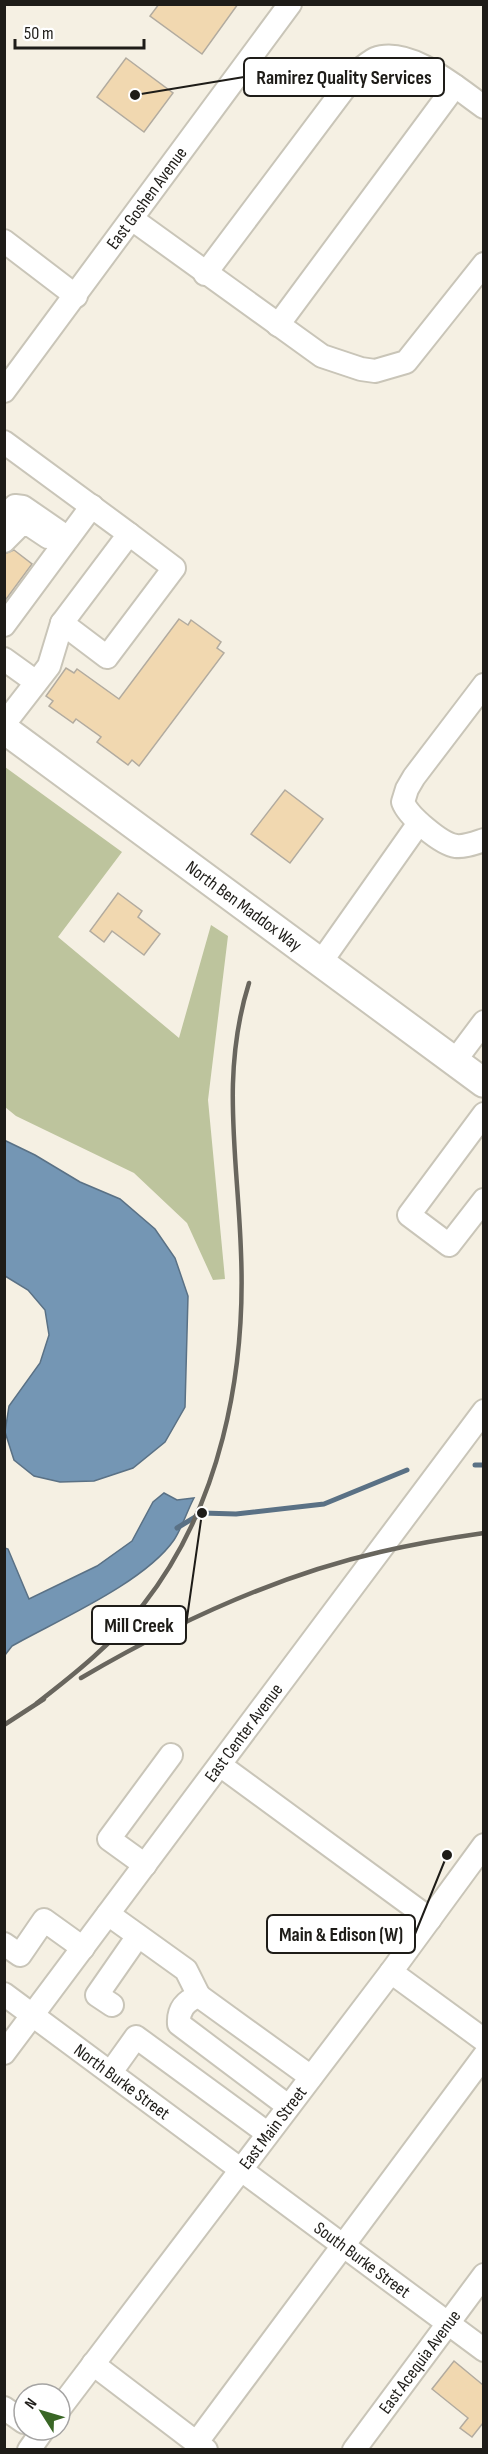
<svg xmlns="http://www.w3.org/2000/svg" width="488" height="2454" font-family="'Sofia Sans Condensed',sans-serif">
	<style>
		.green { fill: #bdc49d }
		.water { fill: #7496b4; stroke: #5a7185; stroke-width: 1.5 }
		.lines { fill: none; stroke-linecap: round; stroke-linejoin: round }
		.stream { stroke: #5a7185; stroke-width: 5 }
		.building { fill: #f1d8b0; stroke: #b2ab9f; stroke-width: 1.5 }
		.minor-casing { stroke: #c9c5b8; stroke-width: 26 }
		.major-casing { stroke: #c9c5b8; stroke-width: 32 }
		.minor { stroke: #fff; stroke-width: 22 }
		.major { stroke: #fff; stroke-width: 28 }
		.rail { stroke: #69665e; stroke-width: 4.5 }
		.labels { text-anchor: middle; stroke-width: 5; stroke-linejoin: round; paint-order: stroke }
		.street-label { font-size: 18px; fill: #1e1c18; stroke: #fff }
		.leader { fill: none; stroke: #1e1c18; stroke-width: 2 }
		.callout-dot { fill: #1e1c18; stroke: #fff; stroke-width: 2 }
		.callout { fill: #fff; stroke: #1e1c18; stroke-width: 2 }
		.callout-label { font-size: 20px; text-anchor: middle; font-weight: bold; fill: #1e1c18 }
	</style>
	<rect width="100%" height="100%" fill="#f5f0e3"/>
	<path class="green" d="M5 767 122 852 58 937 179 1038 211 925 228 936 208 1100 225 1279 213 1280 187 1223 134 1173 16 1116 5 1107Z"/>
	<g class="water">
		<path d="M4 1140 35 1155 80 1182 120 1199 155 1229 175 1258 188 1296 185 1407 165 1442 133 1468 94 1481 60 1482 34 1476 14 1460 5 1432 9 1406 40 1363 49 1335 45 1310 28 1290 5 1276Z"/>
		<path d="M164 1493 177 1500 194 1498C187 1511 182 1528 174 1540 144 1583 58 1620 12 1646L5 1655V1548L8 1549 29 1599 97 1566 132 1541 153 1502Z"/>
	</g>
	<g class="lines">
		<g class="stream">
			<path d="M475 1465H484"/>
			<path d="M177 1528 202 1513 236 1514 324 1504 407 1470"/>
		</g>
	</g>
	<g class="building">
		<path d="M159 4H238L202 54 150 16Z"/>
		<path d="M126 58 173 93 144 132 97 97Z"/>
		<path d="M14 550 32 564 4 602V554Z"/>
		<path d="M179 619 188 625 191 620 221 642 217 648 224 653 139 766 132 760 128 765 97 742 101 737 76 719 73 723 49 706 53 701 46 696 66 668 74 673 77 669 119 699Z"/>
		<path d="M285 790 323 819 290 863 251 834Z"/>
		<path d="M118 893 142 911 138 917 160 934 144 955 112 931 104 942 90 931Z"/>
		<path d="M454 2361 483 2385V2423L472 2437 460 2428 468 2418 432 2389Z"/>
	</g>
	<g class="lines">
		<defs>
			<g id="minor">
				<path d="M132 219 322 356 361 369 375 371 406 362 484 264"/>
				<path d="M4 241 76 296"/>
				<path d="M205 274 356 73C362 68 369 62 375 59 409 46 457 88 484 107"/>
				<path d="M278 325 455 86"/>
				<path id="s1" d="M4 391 290 4"/>
				<path d="M4 442 129 534 62 623 49 666 4 724"/>
				<path d="M4 517 15 506 23 507 68 538"/>
				<path d="M4 541 20 525H30L48 537"/>
				<path d="M62 623 107 657 174 568 129 534"/>
				<path d="M4 625 92 506"/>
				<path d="M4 659 36 682"/>
				<path d="M484 685 414 777 407 789 403 802C408 816 441 844 456 846 465 847 475 843 484 840"/>
				<path d="M321 962 419 823"/>
				<path d="M454 1062 484 1022"/>
				<path d="M484 1114 409 1215 449 1245 484 1200"/>
				<path d="M220 1765 430 1919"/>
				<path d="M145 1865 109 1839 171 1755"/>
				<path d="M108 1914 186 1970 199 1996"/>
				<path d="M4 1944 20 1955 44 1920 83 1948"/>
				<path d="M391 1972 484 2040"/>
				<path id="s2" d="M4 1994 484 2350"/>
				<path d="M112 2005 97 1995 138 1936"/>
				<path id="s3" d="M4 2053 484 1411"/>
				<path d="M111 2072 136 2037 267 2133"/>
				<path d="M288 2106 179 2024C178 2010 185 2001 199 1996L311 2077"/>
				<path d="M93 2364 206 2450"/>
				<path d="M4 2408 24 2422"/>
				<path id="s4" d="M60 2408 391 1972 484 1845"/>
				<path d="M197 2442 484 2056"/>
				<path d="M29 2450 43 2430"/>
				<path id="s5" d="M354 2450 484 2275"/>
			</g>
			<g id="major">
				<path id="s6" d="M4 729 484 1083"/>
			</g>
		</defs>
		<use href="#minor" class="minor-casing"/>
		<use href="#major" class="major-casing"/>
		<use href="#minor" class="minor"/>
		<use href="#major" class="major"/>
		<g class="rail">
			<path d="M81 1678C173 1624 275 1576 380 1552 414 1544 449 1538 484 1533"/>
			<path d="M37 1703C76 1673 113 1643 143 1605 220 1507 246 1375 241 1253 238 1159 220 1075 249 983"/>
			<path d="M4 1725 44 1699"/>
		</g>
	</g>
	<g class="labels">
		<g class="street-label">
			<text dy="6" stroke="none"><textPath href="#s1" startOffset="240">East Goshen Avenue</textPath></text>
			<text dy="6" stroke="none"><textPath href="#s6" startOffset="298">North Ben Maddox Way</textPath></text>
			<text dy="6" stroke="none"><textPath href="#s3" startOffset="400">East Center Avenue</textPath></text>
			<text dy="6" stroke="none"><textPath href="#s2" startOffset="147">North Burke Street</textPath></text>
			<text dy="6" stroke="none"><textPath href="#s4" startOffset="352">East Main Street</textPath></text>
			<text dy="6" stroke="none"><textPath href="#s2" startOffset="446">South Burke Street</textPath></text>
			<text dy="6" stroke="none"><textPath href="#s5" startOffset="110">East Acequia Avenue</textPath></text>
		</g>
	</g>
	<path class="leader" d="M135 95L244 77M202 1513L186 1625M447 1855L415 1934"/>
	<g class="callout-dot">
		<circle cx="135" cy="95" r="6"/>
		<circle cx="202" cy="1513" r="6"/>
		<circle cx="447" cy="1855" r="6"/>
	</g>
	<g class="callout">
		<rect x="244" y="58" width="200" height="38" rx="6"/>
		<rect x="92" y="1606" width="94" height="38" rx="6"/>
		<rect x="267" y="1915" width="148" height="38" rx="6"/>
	</g>
	<g class="callout-label">
		<text x="344" y="84">Ramirez Quality Services</text>
		<text x="139" y="1632">Mill Creek</text>
		<text x="341" y="1941">Main &amp; Edison (W)</text>
	</g>
	<rect width="488" height="2454" fill="none" stroke="#1e1c18" stroke-width="12"/>
	<g transform="translate(42 2412) rotate(307)"><circle r="28" fill="#ffffff" stroke="#a5a4a3" stroke-width="1.5"/>
	<path d="M0-4.5L10 22L0 15L-10 22Z" fill="#396625"/>
	<text y="-9" font-size="16" font-weight="bold" text-anchor="middle" fill="#1e1c18">N</text>
	</g>
	<path d="M15 39v9h129v-9" fill="none" stroke="#1e1c18" stroke-width="3"/>
	<text x="24" y="39" font-size="18" fill="#1e1c18" stroke="#ffffff" stroke-width="4.5" paint-order="stroke">50 m</text>
</svg>
